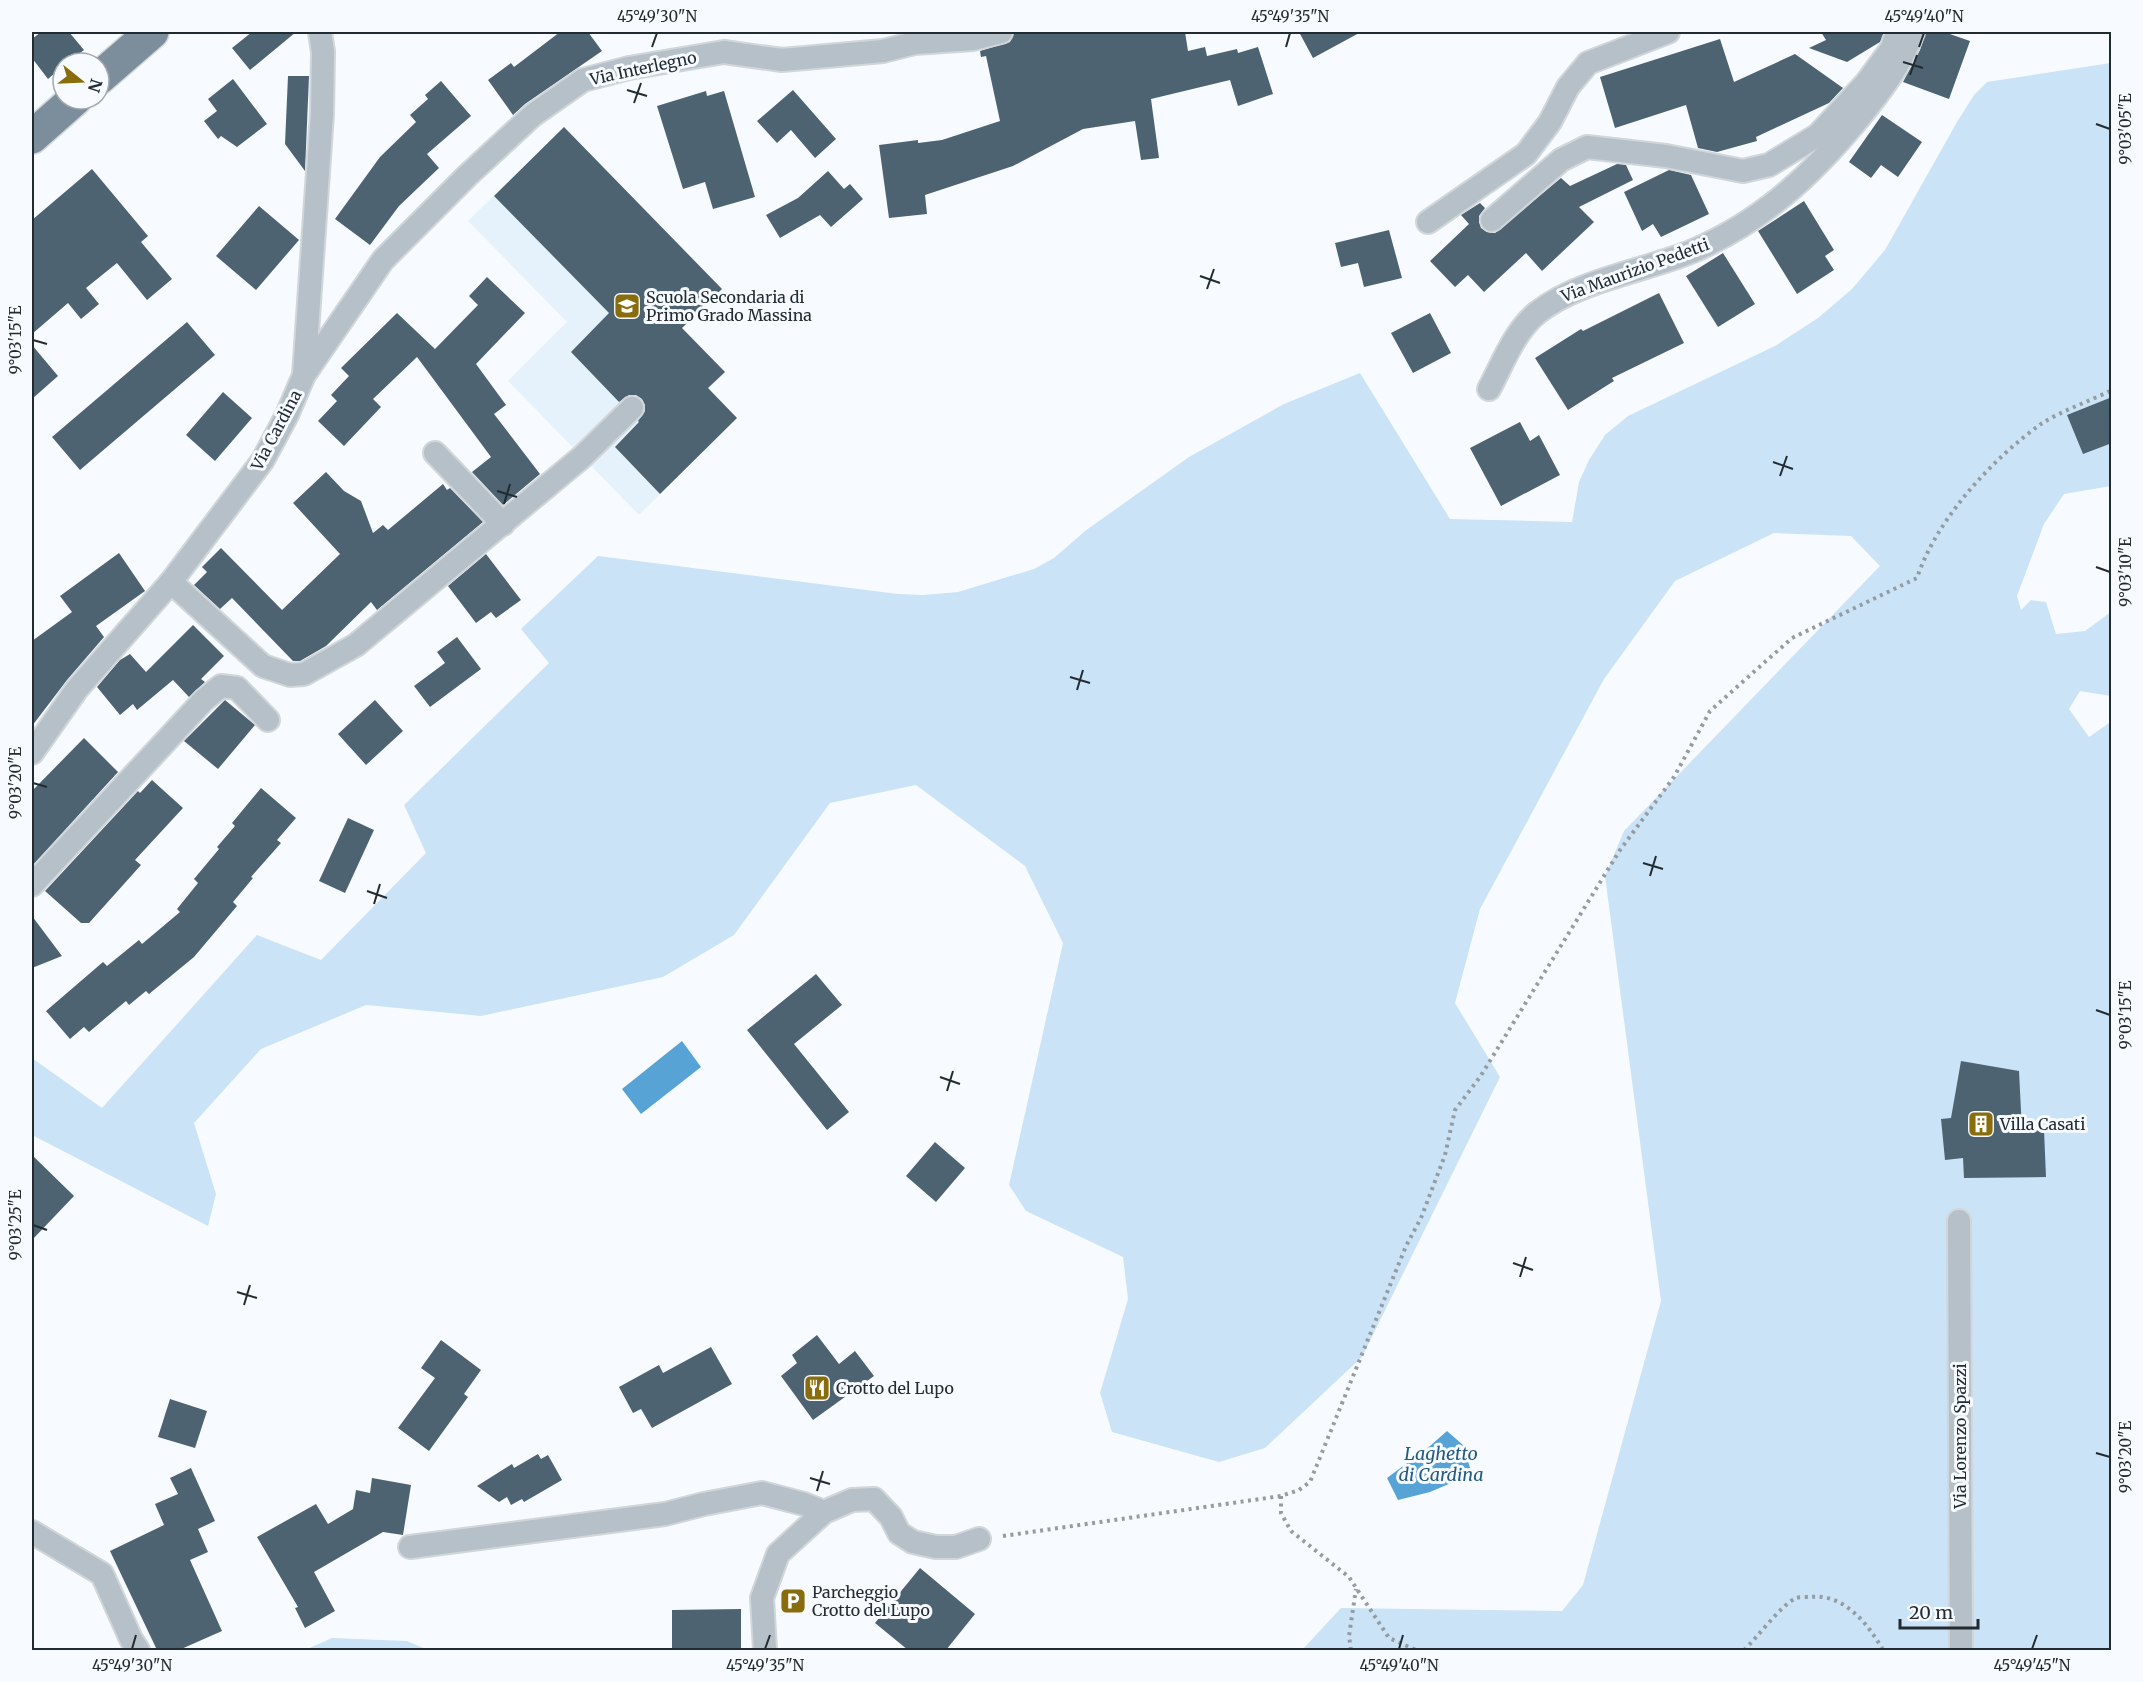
<svg xmlns="http://www.w3.org/2000/svg" width="2143" height="1682" font-family="Merriweather,serif">
	<style>
		.built { fill: #e6f2fb }
		.green { fill: #cae3f6 }
		.water { fill: #58a3d5 }
		.building { fill: #4e6372 }
		.lines { fill: none; stroke-linecap: round; stroke-linejoin: round }
		.street-casing { stroke: #d1d6da; stroke-width: 26 }
		.primary-casing { stroke: #d1d6da; stroke-width: 36 }
		.path { stroke: #959ca1; stroke-width: 4; stroke-dasharray: 3 4.5; stroke-linecap: butt }
		.street { stroke: #b6c0c8; stroke-width: 22 }
		.primary { stroke: #7c8e9c; stroke-width: 33 }
		.ticks { fill: none; stroke: #222b31; stroke-width: 2 }
		.labels { text-anchor: middle; stroke-width: 6; stroke-linejoin: round; paint-order: stroke }
		.street-label { font-size: 16px; fill: #222b31; stroke: #f7fbff }
		.poi-label { font-size: 16px; fill: #222b31; stroke: #f7fbff; text-anchor: start }
		.water-label { font-size: 18px; font-style: italic; fill: #235a7d; stroke: #f7fbff }
		.neatline { fill: none; stroke: #222b31; stroke-width: 2 }
		.ticks-label { font-size: 15px; text-anchor: middle; fill: #222b31 }
	</style>
	<rect width="100%" height="100%" fill="#f7fbff"/>
	<path class="built" d="M564 127 722 289 682 328 725 372 708 389 737 418 639 515 508 381 567 322 468 221Z"/>
	<g class="green">
		<path d="M2111 63V486L2064 494 2044 524 2017 596 2021 610 2031 600 2046 602 2056 634 2085 631 2111 612V696L2080 691 2069 709 2089 737 2112 721 2111 1650H1302L1341 1608 1562 1611 1583 1585 1661 1301 1605 876 1624 831 1880 566 1851 536 1774 533 1675 581 1604 679 1480 909 1455 1003 1500 1077 1362 1357 1265 1448 1219 1462 1112 1432 1100 1393 1128 1299 1123 1257 1026 1211 1009 1185 1063 943 1025 866 916 785 830 803 734 935 663 977 481 1016 366 1005 261 1049 194 1123 216 1194 208 1226 32 1135V1058L102 1108 257 935 321 960 426 853 404 805 549 663 521 629 598 556 898 594 923 595 958 592 1034 569 1054 558 1085 531 1189 457 1284 404 1360 373 1450 519 1572 522 1579 482 1589 460 1605 435 1628 416 1775 346 1818 318 1852 289 1885 250 1957 122 1974 95 1987 82Z"/>
		<path d="M332 1638 407 1641 428 1650H305Z"/>
	</g>
	<g class="water">
		<path d="M682 1041 701 1067 641 1114 622 1089Z"/>
		<path d="M1447 1431 1463 1445 1472 1474 1430 1492 1398 1500 1387 1478 1430 1446Z"/>
	</g>
	<g class="building">
		<path d="M41 32H69L84 50 67 63H63V66L48 79 32 58V39Z"/>
		<path d="M252 32H296L250 70 232 48Z"/>
		<path d="M560 32H588L602 51 525 104 513 115 488 80 511 63 514 67Z"/>
		<path d="M1014 32H1185L1188 51 1205 47 1207 56 1237 49 1238 53 1258 47 1273 94 1238 106 1230 80 1151 99 1159 158 1141 160 1135 121 1083 129 1013 166 925 195 927 214 889 218 879 145 918 140V143L942 140 1000 121 986 56 981 57 980 51 1010 42Z"/>
		<path d="M1299 32H1361L1313 58Z"/>
		<path d="M1821 32H1885L1880 42 1847 62 1809 48 1826 40Z"/>
		<path d="M1926 32H1944L1970 41 1949 99 1903 82 1920 50Z"/>
		<path d="M1720 39 1734 82 1795 54 1843 88 1829 103 1756 137 1757 141 1717 152 1698 148 1686 105 1615 128 1600 77Z"/>
		<path d="M288 76H309L305 171 285 144Z"/>
		<path d="M233 79 267 124 237 147 221 136 218 139 204 121 217 111 208 99Z"/>
		<path d="M441 81 471 116 427 154 439 168 399 206 370 245 335 219 380 157 416 122 410 115 428 99 425 95Z"/>
		<path d="M793 90 836 139 815 158 791 130 777 143 757 121Z"/>
		<path d="M706 91 707 96 724 91 755 197 713 209 705 182 683 189 657 106Z"/>
		<path d="M1882 115 1922 142 1898 177 1881 165 1871 178 1849 162Z"/>
		<path d="M564 127 722 289 682 328 725 372 708 388 737 418 660 494 615 447 639 422 638 421 645 411V405L642 399 636 395H629L619 402 571 352 609 313 494 196Z"/>
		<path d="M1617 164 1626 165 1633 180 1579 207 1594 222 1542 271 1526 253 1484 292 1468 275 1455 287 1430 261 1469 224 1461 215 1480 203 1485 208 1479 216V222L1481 228 1487 232 1495 233 1561 178 1570 186Z"/>
		<path d="M92 169 148 236 141 242 172 279 147 300 117 263 86 288 99 304 81 319 68 303 32 334V220Z"/>
		<path d="M1669 170 1691 175 1709 214 1661 237 1653 224 1642 231 1624 192Z"/>
		<path d="M828 171 844 189 850 184 863 199 831 227 820 215 780 238 766 215 798 198Z"/>
		<path d="M1804 201 1834 250 1825 256 1834 270 1797 294 1758 231Z"/>
		<path d="M259 206 299 240 256 290 216 256Z"/>
		<path d="M1389 230 1402 278 1364 287 1358 263 1341 267 1335 243Z"/>
		<path d="M1723 253 1755 304 1718 327 1686 276Z"/>
		<path d="M487 277 525 313 476 364 506 405 494 414 540 474 503 505 472 472 491 457 417 357 373 399 381 407 344 446 318 421 337 401 331 395 349 376 341 368 397 313 435 349 478 305 469 296Z"/>
		<path d="M1659 293 1684 343 1612 378 1614 381 1568 410 1535 358 1581 329 1583 331Z"/>
		<path d="M1430 313 1451 353 1413 373 1391 333Z"/>
		<path d="M187 322 215 355 80 470 52 437Z"/>
		<path d="M32 345 58 376 32 399Z"/>
		<path d="M223 392 252 418 215 461 186 435Z"/>
		<path d="M2112 397V443L2083 454 2067 415Z"/>
		<path d="M1520 422 1530 441 1539 435 1560 475 1501 506 1470 448Z"/>
		<path d="M326 472 344 491 361 501 373 533 383 525 388 530 443 484 447 490 450 488 483 522 377 610 371 602 326 646 300 661H293L232 598 220 609 194 585 207 572 202 567 221 548 282 610 340 554 293 503Z"/>
		<path d="M119 553 145 591 96 626 104 637 67 680 32 726V641L72 612 60 596Z"/>
		<path d="M486 554 521 600 496 618 491 612 476 623 448 586Z"/>
		<path d="M193 625 224 656 201 679 205 682 189 697 173 680 137 710 133 704 120 715 97 687 120 660 130 654 146 672Z"/>
		<path d="M457 637 481 669 430 707 414 686 445 663 437 652Z"/>
		<path d="M225 700 255 725 218 769 184 741Z"/>
		<path d="M375 700 403 731 366 765 338 734Z"/>
		<path d="M84 738 118 772 32 866V791Z"/>
		<path d="M152 780 183 808 135 860 141 865 89 923H81L45 891 138 791 140 793Z"/>
		<path d="M261 788 296 818 277 840 281 843 251 877 253 878 233 902 237 906 194 957 149 994 146 991 129 1005 126 1001 89 1032 84 1027 70 1039 46 1011 103 962 107 966 139 940 142 944 180 912 177 909 198 883 194 879 219 849 217 847 235 826 232 823Z"/>
		<path d="M348 818 374 830 345 893 319 881Z"/>
		<path d="M32 916 62 956 32 968Z"/>
		<path d="M816 974 842 1005 794 1044 849 1112 827 1130 747 1030Z"/>
		<path d="M1961 1061 2019 1071 2022 1131 2044 1130 2046 1177 1964 1178 1963 1158 1945 1160 1941 1119 1951 1118Z"/>
		<path d="M935 1142 965 1168 936 1202 906 1176Z"/>
		<path d="M32 1155 74 1196 32 1240Z"/>
		<path d="M817 1335 839 1364 855 1351 874 1376 813 1420 781 1376 797 1363 792 1355Z"/>
		<path d="M441 1340 481 1370 464 1394 468 1397 429 1451 398 1428 435 1378 421 1368Z"/>
		<path d="M711 1347 732 1384 652 1428 641 1409 633 1413 619 1387 659 1365 663 1373Z"/>
		<path d="M170 1399 207 1411 195 1448 158 1437Z"/>
		<path d="M538 1454 541 1459 548 1455 562 1480 524 1502 522 1499 511 1505 507 1497 499 1502 477 1486 512 1464 514 1468Z"/>
		<path d="M191 1468 215 1521 198 1529 208 1552 190 1560 222 1631 179 1650H157L110 1551 164 1525 155 1504 178 1494 170 1478Z"/>
		<path d="M372 1478 411 1485 403 1535 383 1532 314 1572 335 1611 305 1628 295 1608 298 1607 257 1537 316 1504 328 1524 353 1509 356 1490 370 1493Z"/>
		<path d="M920 1568 975 1614 946 1650H908L875 1623Z"/>
		<path d="M741 1609V1650H672V1610Z"/>
	</g>
	<g class="lines">
		<defs>
			<g id="street">
				<path d="M1492 220 1561 160 1587 147 1666 156 1743 171 1769 165 1818 135 1867 82 1892 48 1894 41"/>
				<path d="M1428 222 1526 154 1550 122 1568 87 1588 63 1668 32"/>
				<path d="M304 375 383 260 468 175 533 115 583 80 629 68 724 52 782 60 883 51 915 43 973 39 1001 32"/>
				<path d="M1489 389C1503 363 1514 332 1537 313 1578 280 1645 271 1693 251 1761 222 1811 176 1858 119 1880 92 1901 65 1913 32"/>
				<path d="M435 453 503 524"/>
				<path d="M171 582 263 666 290 675 304 674 356 645 582 457 632 408"/>
				<path d="M32 753 77 689 171 582 263 460 287 415 304 375 322 114 323 52 320 32"/>
				<path d="M32 885 204 700 221 686 237 688 268 720"/>
				<path d="M1959 1221 1961 1650"/>
				<path d="M32 1532 102 1574 131 1639 138 1650"/>
				<path d="M410 1547 665 1514 704 1504 762 1493 804 1504 824 1512"/>
				<path d="M765 1650 762 1598 778 1554 824 1512 852 1500 874 1499 891 1517 899 1533 913 1542 936 1547H956L979 1539"/>
			</g>
			<g id="primary">
				<path d="M99 78 152 32"/>
				<path d="M32 137 75 99"/>
			</g>
		</defs>
		<use href="#street" class="street-casing"/>
		<use href="#primary" class="primary-casing"/>
		<g class="path">
			<path d="M1281 1496V1513L1291 1531 1349 1577 1389 1638 1416 1650"/>
			<path d="M1003 1536 1281 1496 1299 1490 1310 1482 1406 1246 1421 1218 1445 1155 1455 1110 1480 1077 1620 850 1674 777 1710 711 1792 638 1917 578C1936 520 1992 459 2041 424 2061 411 2090 401 2112 390"/>
			<path d="M1351 1650 1349 1636 1356 1589"/>
			<path d="M1744 1650C1757 1638 1782 1604 1796 1598 1799 1597 1806 1597 1810 1597 1844 1593 1868 1624 1883 1650"/>
		</g>
		<use href="#street" class="street"/>
		<use href="#primary" class="primary"/>
	</g>
	<path class="ticks" d="M652 47 657 33M1286 47 1290 33M1919 47 1924 33M1903 62 1923 68M1910 75 1917 55M627 90 647 96M634 103 641 83M2096 124 2110 129M1200 276 1220 283M1207 289 1214 269M33 340 47 344M1773 462 1793 469M1780 476 1787 456M497 491 517 497M504 504 510 484M2096 567 2110 572M1070 677 1090 683M1077 690 1083 670M33 783 47 787M1643 863 1663 869M1650 876 1656 856M367 891 387 898M374 904 380 884M2096 1010 2110 1015M940 1077 960 1084M947 1091 953 1071M33 1225 47 1230M1513 1263 1533 1270M1520 1277 1526 1257M237 1292 257 1298M244 1305 250 1285M2096 1453 2110 1457M810 1478 830 1484M817 1491 823 1471M132 1649 136 1635M765 1649 770 1635M1399 1649 1403 1635M2032 1649 2037 1635"/>
	<defs>
		<symbol id="school-square" viewBox="-11 -11 22 22"><rect x="-9" y="-9" width="18" height="18" rx="4" fill="#896d0c" stroke="#f7fbff"/><path d="M0-5L7-2L0 1L-7-2ZM-4 1L0 2.5L4 1V4Q0 6-4 4Z" fill="#fff"/></symbol>
		<symbol id="building-square" viewBox="-11 -11 22 22"><rect x="-9" y="-9" width="18" height="18" rx="4" fill="#896d0c" stroke="#f7fbff"/><path d="M-4-6H4V6H1V3H-1V6H-4ZM-2.5-4.3h1.7v1.8h-1.7ZM.8-4.3h1.7v1.8H.8ZM-2.5-1h1.7V.8h-1.7ZM.8-1h1.7V.8H.8Z" fill="#fff"/></symbol>
		<symbol id="restaurant-square" viewBox="-11 -11 22 22"><rect x="-9" y="-9" width="18" height="18" rx="4" fill="#896d0c" stroke="#f7fbff"/><path d="M-5-6h1v4h1v-4h1v4h1v-4h1v5L-1.5 .5V6h-2V.5L-5-1ZM5-6V6H3V1.5H1.5Q1.5-4 5-6Z" fill="#fff"/></symbol>
		<symbol id="parking-square" viewBox="-11 -11 22 22"><rect x="-9" y="-9" width="18" height="18" rx="4" fill="#896d0c" stroke="#f7fbff"/><path d="M-3.5-5.5H1a3.5 3.5 0 0 1 0 7H-1V5.5H-3.5ZM-1-3.4V-.6H.8a1.4 1.4 0 0 0 0-2.8Z" fill="#fff"/></symbol>
	</defs>
	<g fill-rule="evenodd">
		<use href="#school-square" x="612" y="291" width="30" height="30"/>
		<use href="#building-square" x="1966" y="1109" width="30" height="30"/>
		<use href="#restaurant-square" x="802" y="1373" width="30" height="30"/>
		<use href="#parking-square" x="778" y="1586" width="30" height="30"/>
	</g>
	<g class="labels">
		<g class="street-label">
			<text transform="translate(643 68) rotate(-12)" y="6">Via Interlegno</text>
			<text transform="translate(1635 270) rotate(-20)" y="6">Via Maurizio Pedetti</text>
			<text transform="translate(276 430) rotate(-62)" y="6">Via Cardina</text>
			<text transform="translate(1960 1436) rotate(-90)" y="6">Via Lorenzo Spazzi</text>
		</g>
		<g class="poi-label">
			<text x="646" y="303">Scuola Secondaria di<tspan x="646" dy="18">Primo Grado Massina</tspan></text>
			<text x="2000" y="1130">Villa Casati</text>
			<text x="836" y="1394">Crotto del Lupo</text>
			<text x="812" y="1598">Parcheggio<tspan x="812" dy="18">Crotto del Lupo</tspan></text>
		</g>
		<g class="water-label">
			<text x="1441" y="1460">Laghetto<tspan x="1441" dy="21">di Cardina</tspan></text>
		</g>
	</g>
	<rect width="2143" height="1682" fill="none" stroke="#f7fbff" stroke-width="66"/>
	<g transform="translate(81 81) rotate(108)"><circle r="28" fill="#f7fbff" stroke="#a2a8ad" stroke-width="1.5"/>
	<path d="M0-4.5L10 22L0 15L-10 22Z" fill="#896d0c"/>
	<text y="-9" font-size="16" font-weight="bold" text-anchor="middle" fill="#222b31">N</text>
	</g>
	<path d="M1900 1619v9h78v-9" fill="none" stroke="#222b31" stroke-width="3"/>
	<text x="1909" y="1619" font-size="18" fill="#222b31" stroke="#f7fbff" stroke-width="4.5" paint-order="stroke">20 m</text>
	<rect x="33" y="33" width="2077" height="1616" class="neatline"/>
	<g class="ticks-label">
		<text x="657" y="22">45°49'30"N</text>
		<text x="1290" y="22">45°49'35"N</text>
		<text x="1924" y="22">45°49'40"N</text>
		<text transform="translate(2126 129) rotate(-90)" y="5">9°03'05"E</text>
		<text transform="translate(16 340) rotate(-90)" y="5">9°03'15"E</text>
		<text transform="translate(2126 572) rotate(-90)" y="5">9°03'10"E</text>
		<text transform="translate(16 783) rotate(-90)" y="5">9°03'20"E</text>
		<text transform="translate(2126 1015) rotate(-90)" y="5">9°03'15"E</text>
		<text transform="translate(16 1225) rotate(-90)" y="5">9°03'25"E</text>
		<text transform="translate(2126 1457) rotate(-90)" y="5">9°03'20"E</text>
		<text x="132" y="1671">45°49'30"N</text>
		<text x="765" y="1671">45°49'35"N</text>
		<text x="1399" y="1671">45°49'40"N</text>
		<text x="2032" y="1671">45°49'45"N</text>
	</g>
</svg>
